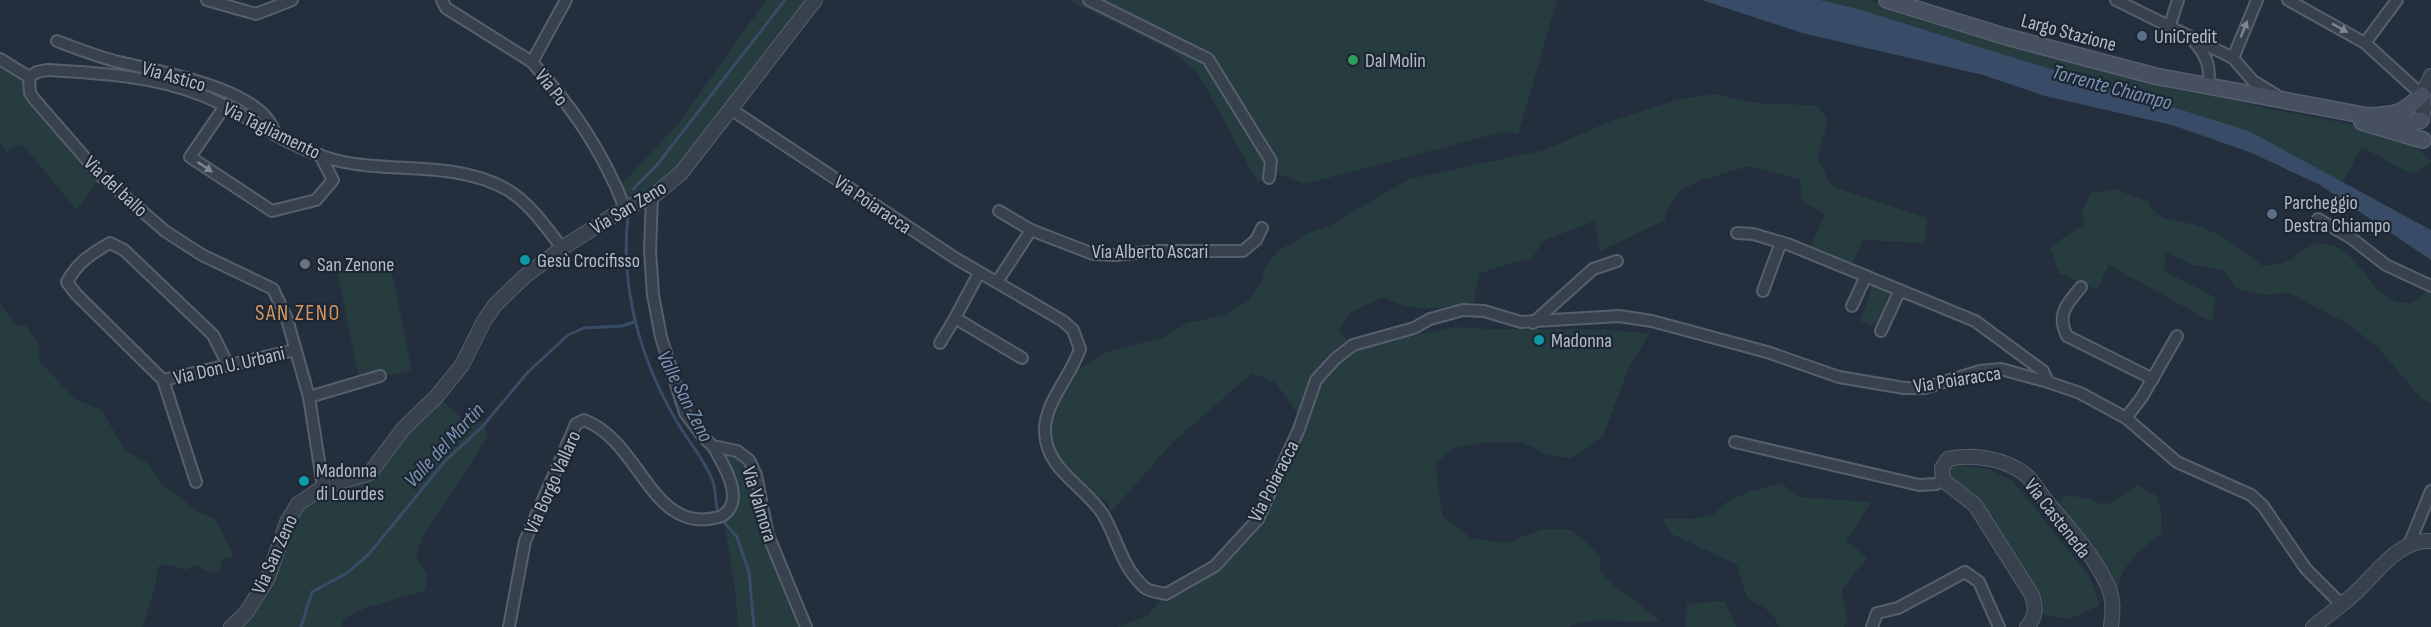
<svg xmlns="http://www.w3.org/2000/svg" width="2431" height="627" font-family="'Sofia Sans Condensed',sans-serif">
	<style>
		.green { fill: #263c3f }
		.water { fill: #394c67 }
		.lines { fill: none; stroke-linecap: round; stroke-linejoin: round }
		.stream { stroke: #394c67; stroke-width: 3 }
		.minor-casing { stroke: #565f6c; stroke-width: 14 }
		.tertiary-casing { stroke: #565f6c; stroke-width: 16 }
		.secondary-casing { stroke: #565f6c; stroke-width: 18 }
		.minor { stroke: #38414e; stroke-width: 10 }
		.tertiary { stroke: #38414e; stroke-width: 14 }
		.secondary { stroke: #465061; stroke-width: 15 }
		.oneway { fill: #7c8592 }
		.service-dot { fill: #5c6f8a; stroke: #1d2633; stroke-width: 2 }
		.leisure-dot { fill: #2e9e5b; stroke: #1d2633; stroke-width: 2 }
		.culture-dot { fill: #0f9aa8; stroke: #1d2633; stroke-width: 2 }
		.worship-dot { fill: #6b7280; stroke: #1d2633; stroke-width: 2 }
		.labels { text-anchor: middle; stroke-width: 4.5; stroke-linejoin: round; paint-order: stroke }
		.street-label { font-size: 20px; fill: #b4bcc9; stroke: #1d2633 }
		.poi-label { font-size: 20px; fill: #b4bcc9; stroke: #1d2633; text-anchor: start }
		.water-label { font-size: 21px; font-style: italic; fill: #7c92b1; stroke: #1d2633 }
		.quarter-label { font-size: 22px; letter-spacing: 1.5px; fill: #d59563; stroke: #1d2633 }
	</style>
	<rect width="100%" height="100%" fill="#242f3e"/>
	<g class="green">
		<path d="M766 0H822L681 173 625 208 617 189 678 124Z"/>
		<path d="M1068 0H1557L1518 135 1506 131 1305 184 1275 173 1258 183 1198 73 1170 50Z"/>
		<path d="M1820 0H1868L2105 70 2266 108 2397 133 2431 160V163L2411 174 2362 147 2342 182 2249 131 1858 9Z"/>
		<path d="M0 62 26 78 28 91 99 178 77 210 22 144 7 152 0 141Z"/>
		<path d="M1714 94 1762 104 1817 105 1828 121 1817 156 1831 186 1927 218 1925 243 1863 240 1853 263 1810 247 1825 214 1802 201 1800 179 1749 166 1698 181 1678 192 1666 212 1665 220 1600 251 1595 221 1544 240 1531 260 1519 261 1480 273 1473 302C1436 309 1418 314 1383 297L1349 313 1339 330 1347 340C1315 362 1310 379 1297 413L1276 383 1252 373 1172 443 1111 512 1107 503C1083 485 1043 455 1047 420 1048 406 1067 379 1073 365L1079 369 1107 352 1164 337 1187 323 1222 316 1247 302 1262 282 1264 269 1278 251 1311 232 1327 227 1409 179 1545 150 1611 121 1677 100Z"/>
		<path d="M2115 189 2149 202C2157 224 2177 219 2195 225 2223 234 2239 249 2263 266 2270 265 2279 265 2286 262 2297 258 2304 245 2318 244 2363 242 2367 306 2411 303L2431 288V403L2421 398 2376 345 2344 322 2289 293 2263 295 2236 288 2223 270 2194 265 2166 253 2164 271 2216 298 2212 322 2109 265 2097 290 2059 273 2050 247 2084 224 2082 210 2091 193Z"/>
		<path d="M389 259 412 370 384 376 382 371 359 378 337 269Z"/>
		<path d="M1872 286 1890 292 1881 319 1871 326 1860 321Z"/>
		<path d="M0 304 16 324 26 326 38 344 40 362 75 399 101 410 126 451 148 463 163 485 200 513 215 519 234 557 222 559 219 572 205 571 198 565 184 570 175 566 160 565 157 568 156 582 143 627H0Z"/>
		<path d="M1457 327C1521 333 1585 325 1649 334L1630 365 1603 436 1571 458 1548 455 1522 442H1483L1452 449 1435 464 1443 517 1471 538 1506 543 1542 529 1572 530 1601 556 1599 570C1616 591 1640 603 1660 620 1632 627 1599 613 1569 627H1117L1148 616 1159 601 1190 590 1242 547 1296 453 1322 383 1346 357 1368 345Z"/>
		<path d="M437 396 464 420 485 423 487 438 423 536 416 557 427 573 426 590 366 608 344 619 341 627H231L246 613 298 504 361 477Z"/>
		<path d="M713 446 745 463 751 476 763 536 803 627H738C737 589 728 553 724 516L733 502Z"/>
		<path d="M1953 465 1986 468 2012 480 2089 576 2100 605 2070 619 2037 614 2036 601 1952 483 1946 468Z"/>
		<path d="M1781 483 1799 497 1871 502 1846 541 1867 558 1842 589 1847 620 1844 627H1779C1773 608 1761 608 1747 597L1737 565 1672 534 1662 518 1694 519 1714 514 1728 501 1749 492Z"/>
		<path d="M2137 485 2157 496 2161 510 2162 534C2135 553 2119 566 2116 600L2055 509 2063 496C2105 494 2094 521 2137 485Z"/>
		<path d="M1717 601 1725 602 1736 627H1685L1687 604Z"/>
	</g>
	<path class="water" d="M1702 0H1820L1858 9 2249 131 2431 230V260L2320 185 2252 153 2172 125 2045 96 1983 75 1802 33Z"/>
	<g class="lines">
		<g class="stream">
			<path d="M633 189 657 165 785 0"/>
			<path d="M628 216C620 287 640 359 676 420 687 440 703 457 712 479 717 490 714 503 719 515"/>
			<path d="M722 520 737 537 749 572 754 627"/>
			<path d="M301 627 312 592 347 573 369 554 445 461 482 427 528 372 568 335 584 328 622 326 634 322 635 318"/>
		</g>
		<defs>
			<g id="minor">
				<path d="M207 0 256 14 292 0"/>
				<path d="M442 0 446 8 532 62C573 108 602 150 625 208"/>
				<path d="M1089 0 1208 59 1271 161 1269 178"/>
				<path d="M2116 0 2233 58 2253 81 2276 95"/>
				<path d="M2288 0 2365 43 2422 95"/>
				<path d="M2170 25 2178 0"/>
				<path d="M57 41C78 49 98 57 119 62 157 71 267 89 275 135"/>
				<path d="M2194 41C2207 57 2211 66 2208 87"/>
				<path d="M2365 43 2397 0"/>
				<path d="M2233 58 2257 0"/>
				<path d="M0 59 29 77"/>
				<path d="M532 62 566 0"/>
				<path d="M29 77 37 72 47 70C100 73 154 76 204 96 249 115 287 148 335 160 390 174 454 160 506 189 528 201 547 228 562 248"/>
				<path d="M29 77 30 93 35 100 101 176 165 231 202 255 273 289 287 319 309 397 323 487"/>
				<path d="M225 106 190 157 272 211 316 200 333 180 320 155"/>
				<path d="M732 110 955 258 1063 321 1073 330 1080 349C1071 376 1044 403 1045 432 1046 471 1087 487 1104 516 1118 541 1122 567 1144 587 1149 592 1159 592 1166 594L1215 566 1258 519 1299 429 1316 380 1335 359 1353 345 1414 328 1430 319 1463 310 1484 311 1521 322 1619 316 1652 321 1767 352 1839 377 1904 388H1924L1980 371 2001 369 2048 382 2080 393 2126 418 2177 462 2251 495 2263 506 2306 569 2341 604"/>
				<path d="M652 197 650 250 653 295 661 337 685 413 704 438 713 446 737 451 749 460 756 475 768 535 806 627"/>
				<path d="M999 211 1031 230"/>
				<path d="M2318 219 2351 238 2386 265 2431 286"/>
				<path d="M1737 233 1753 234 1790 245 1975 321 2043 371 2048 382"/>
				<path d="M979 273 955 318 1022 358"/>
				<path d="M997 282 1031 230 1093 254 1115 255 1158 251H1243L1256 240 1262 228"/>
				<path d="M2081 287C2067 304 2056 314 2067 336L2153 379"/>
				<path d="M1763 291 1781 242"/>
				<path d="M1852 306 1866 276"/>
				<path d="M1533 323 1593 269 1617 261"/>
				<path d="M1881 331 1900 290"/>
				<path d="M940 343 955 318"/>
				<path d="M163 380 295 350"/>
				<path d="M309 397 380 376"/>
				<path d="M2126 418 2142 397 2177 336"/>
				<path d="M1735 442 1919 485 1936 484 1943 480"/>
				<path d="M196 482 163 380 76 294 67 282C77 263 92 253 110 243L124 250 213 335 228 365"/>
				<path d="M2408 547 2431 491"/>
				<path d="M509 627 525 541 576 424 584 420C642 442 651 536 719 517 727 515 733 505 733 497 733 479 721 461 713 446"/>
				<path d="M1872 627 1877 613 1898 608 1965 572 1979 582 1999 627"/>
			</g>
			<g id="tertiary">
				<path d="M2421 120 2424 108 2422 95 2431 76"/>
				<path d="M231 627 246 613 268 578 287 522 298 504 323 487 370 473 403 429 437 396 462 365 484 321 495 305 524 277 562 248 625 208 652 197 681 173 815 0"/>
				<path d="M2027 627C2036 617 2036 608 2032 595L1975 505 1943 480 1942 468 1948 459C1972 453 2007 459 2026 475 2034 482 2040 493 2046 501 2067 526 2092 553 2106 582 2114 596 2113 611 2111 627"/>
				<path d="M2313 627C2326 616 2341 606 2353 595 2376 575 2397 539 2431 541"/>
			</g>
			<g id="secondary">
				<path d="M1887 0 2007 37 2155 76 2368 116C2396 115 2402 114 2422 95"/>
				<path d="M2389 121 2407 124 2421 120"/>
				<path d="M2362 122 2423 140"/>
			</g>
		</defs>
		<use href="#minor" class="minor-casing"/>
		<use href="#tertiary" class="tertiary-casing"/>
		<use href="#secondary" class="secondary-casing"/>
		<use href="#minor" class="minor"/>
		<use href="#tertiary" class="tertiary"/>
		<use href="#secondary" class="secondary"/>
	</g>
	<defs><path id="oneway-solid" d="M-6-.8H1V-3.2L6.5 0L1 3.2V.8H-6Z" transform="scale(1.5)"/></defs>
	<g class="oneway">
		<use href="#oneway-solid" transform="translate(2340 28) rotate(29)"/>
		<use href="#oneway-solid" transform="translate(2244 29) rotate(-68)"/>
		<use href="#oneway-solid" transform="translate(205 167) rotate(34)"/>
	</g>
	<g class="service-dot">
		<circle cx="2142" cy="36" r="6"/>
		<circle cx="2272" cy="214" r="6"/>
	</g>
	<circle class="leisure-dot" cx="1353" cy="60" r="6"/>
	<g class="culture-dot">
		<circle cx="525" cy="260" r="6"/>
		<circle cx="1539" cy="340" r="6"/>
		<circle cx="304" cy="481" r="6"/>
	</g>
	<circle class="worship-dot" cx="305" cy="264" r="6"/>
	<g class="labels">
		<g class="street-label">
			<text transform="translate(2069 32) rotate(15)" y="7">Largo Stazione</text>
			<text transform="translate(174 76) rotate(16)" y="7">Via Astico</text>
			<text transform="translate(552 87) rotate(52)" y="7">Via Po</text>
			<text transform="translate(272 130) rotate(26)" y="7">Via Tagliamento</text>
			<text transform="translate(116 186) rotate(43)" y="7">Via del ballo</text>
			<text transform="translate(873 204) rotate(34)" y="7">Via Poiaracca</text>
			<text transform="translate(628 207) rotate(-31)" y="7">Via San Zeno</text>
			<text x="1150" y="258">Via Alberto Ascari</text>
			<text transform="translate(229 365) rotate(-13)" y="7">Via Don U. Urbani</text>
			<text transform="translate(1957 379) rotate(-9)" y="7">Via Poiaracca</text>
			<text transform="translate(1273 481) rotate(-63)" y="7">Via Poiaracca</text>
			<text transform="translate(552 482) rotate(-66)" y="7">Via Borgo Vallaro</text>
			<text transform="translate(760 504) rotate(73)" y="7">Via Valmora</text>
			<text transform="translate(2058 518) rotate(52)" y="7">Via Casteneda</text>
			<text transform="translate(274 554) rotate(-66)" y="7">Via San Zeno</text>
		</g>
		<g class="poi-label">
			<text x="2154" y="43">UniCredit</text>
			<text x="1365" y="67">Dal Molin</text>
			<text x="2284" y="209">Parcheggio<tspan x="2284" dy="23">Destra Chiampo</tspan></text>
			<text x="537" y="267">Gesù Crocifisso</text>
			<text x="317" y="271">San Zenone</text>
			<text x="1551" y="347">Madonna</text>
			<text x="316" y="477">Madonna<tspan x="316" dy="23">di Lourdes</tspan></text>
		</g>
		<g class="water-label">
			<text transform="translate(2112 87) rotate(15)" y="7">Torrente Chiampo</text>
			<text transform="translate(685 396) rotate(63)" y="7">Valle San Zeno</text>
			<text transform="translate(444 445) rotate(-47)" y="7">Valle del Martin</text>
		</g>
		<g class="quarter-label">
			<text x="298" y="320">SAN ZENO</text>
		</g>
	</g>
</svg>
